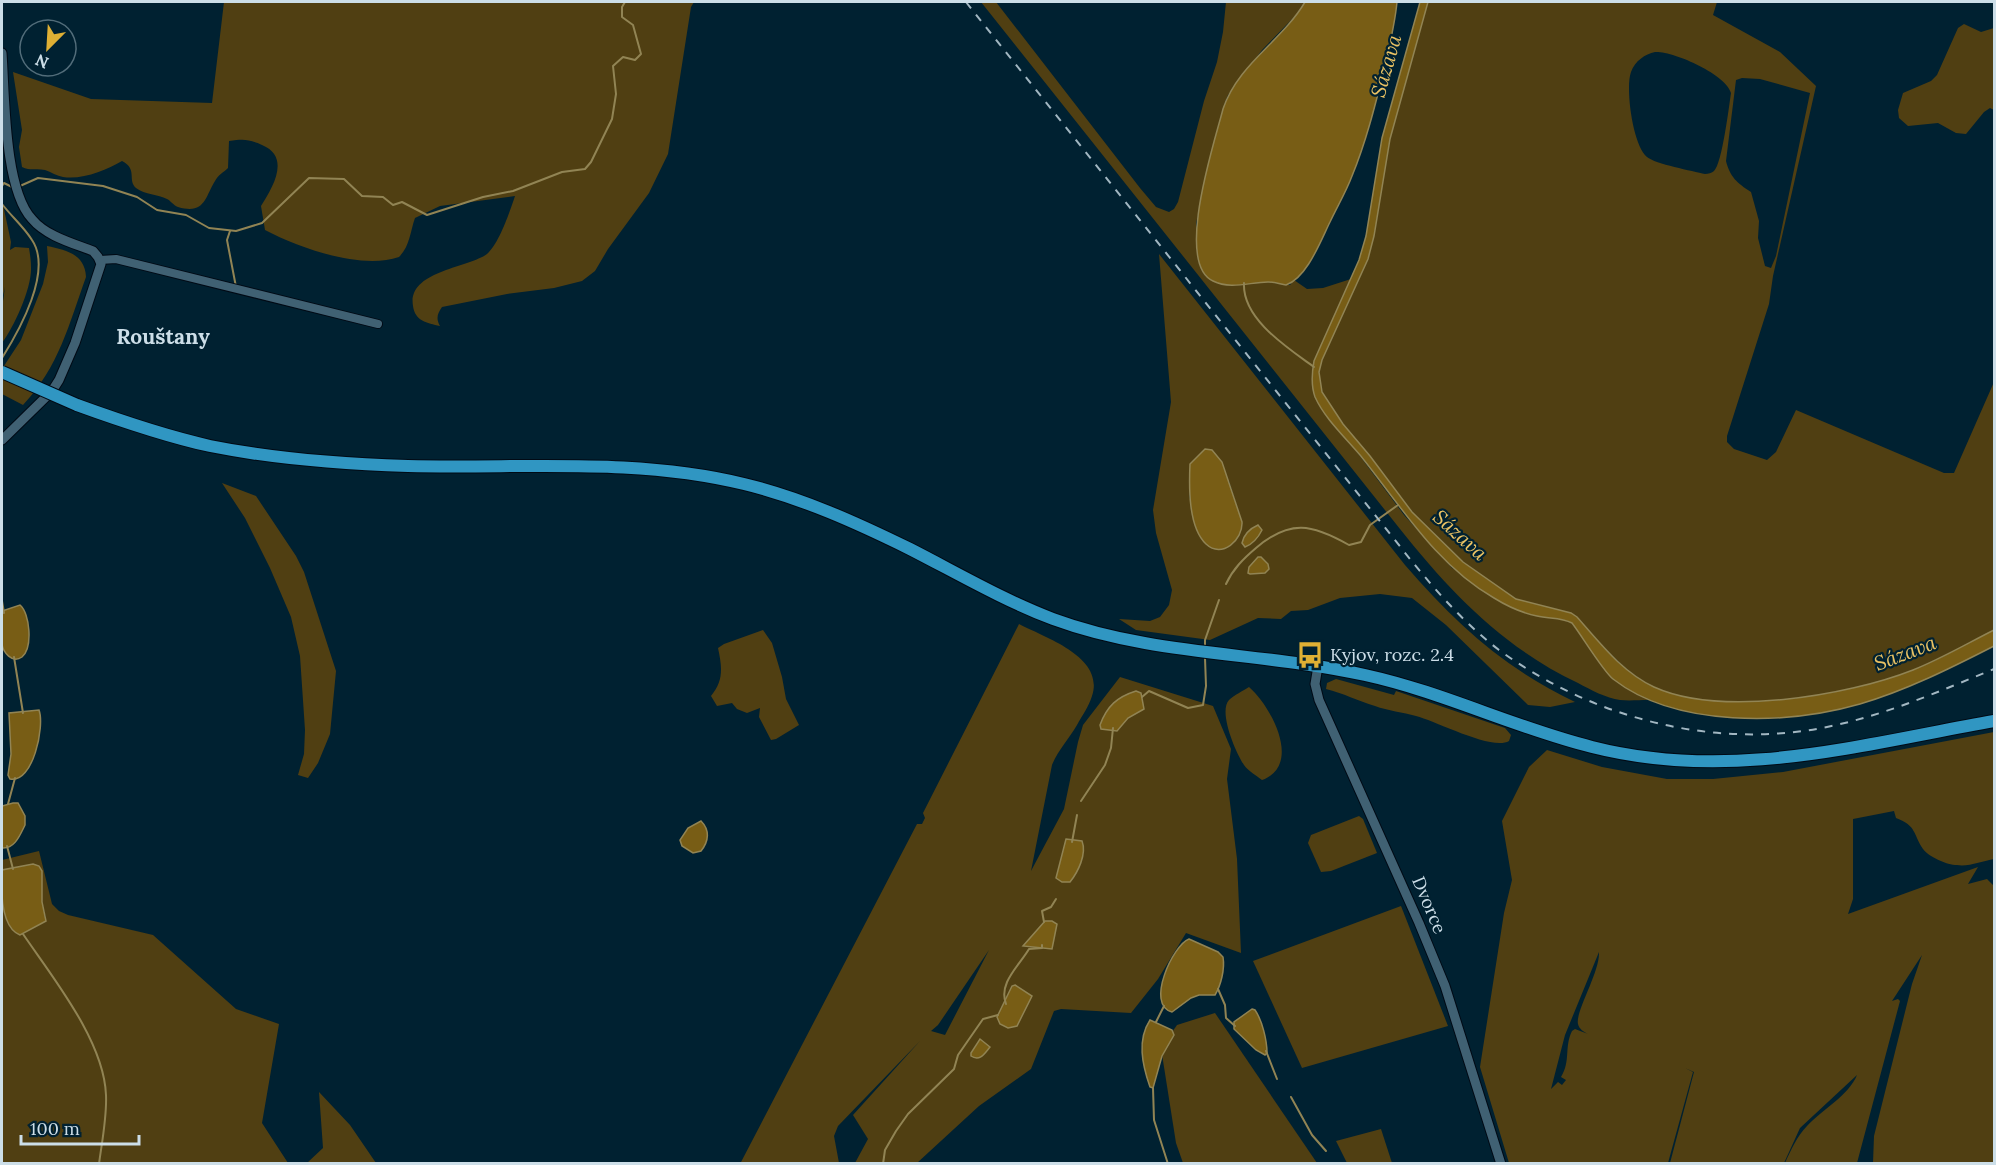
<svg xmlns="http://www.w3.org/2000/svg" width="1996" height="1165" font-family="Lora,serif">
	<style>
		.green { fill: #503f12; fill-rule: evenodd }
		.water { fill: #785d15; stroke: #918454; stroke-width: 1.5 }
		.lines { fill: none; stroke-linecap: round; stroke-linejoin: round }
		.stream { stroke: #918454; stroke-width: 2 }
		.minor-casing { stroke: #000a15; stroke-width: 10 }
		.tertiary-casing { stroke: #000a15; stroke-width: 11 }
		.primary-casing { stroke: #000a15; stroke-width: 14 }
		.minor { stroke: #406173; stroke-width: 8 }
		.tertiary { stroke: #406173; stroke-width: 9 }
		.primary { stroke: #3096c2; stroke-width: 12 }
		.rail { stroke: #a2b7c2; stroke-width: 2; stroke-dasharray: 8 8; stroke-linecap: butt }
		.primary-bridge-casing { stroke: #000a15; stroke-width: 14; stroke-linecap: butt }
		.primary-bridge { stroke: #3096c2; stroke-width: 12 }
		.labels { text-anchor: middle; stroke-width: 4.5; stroke-linejoin: round; paint-order: stroke }
		.poi-label { font-size: 18px; fill: #ccdee8; stroke: #002131; text-anchor: start }
		.street-label { font-size: 18px; fill: #ccdee8; stroke: #002131 }
		.water-label { font-size: 20px; font-style: italic; fill: #ebc364; stroke: #002131 }
		.quarter-label { font-size: 21px; font-weight: bold; fill: #ccdee8; stroke: #002131 }
	</style>
	<rect width="100%" height="100%" fill="#002131"/>
	<g class="green">
		<path d="M224 2H694L691 7 668 154 649 193 608 249 595 271 582 281 554 288 507 294 442 307C437 314 436 319 440 326 427 323 415 321 413 306 407 271 468 268 487 254 499 244 510 211 515 196L440 206 415 218C410 232 410 246 399 257 361 270 299 248 265 230L261 206C273 187 291 157 262 145 248 139 244 139 229 141L228 168C224 172 218 175 215 181 205 197 205 215 178 207 173 205 171 201 167 199 158 194 145 195 136 188 127 180 138 169 122 161 106 170 83 180 63 177 57 176 51 172 45 170 37 168 30 171 22 167L19 147 22 130 13 72 91 99 212 103Z"/>
		<path d="M981 2H996L1140 188 1156 207 1169 212 1174 209 1178 202 1204 101 1217 62 1223 32 1226 2H1305L1296 15 1262 50 1228 95 1225 102 1196 223V248L1204 272 1217 283 1226 285 1267 282 1290 285 1294 280 1307 289 1323 288 1351 279 1314 361 1312 373 1315 396 1404 515 1452 568 1536 616 1566 620 1572 623 1611 677 1648 700C1639 700 1629 701 1620 700 1606 698 1591 690 1578 683 1504 648 1450 592 1400 529Z"/>
		<path d="M1428 2H1717L1713 15 1780 52 1816 86 1773 276 1769 304 1727 436V442L1734 449 1767 460 1776 452 1796 410 1944 473H1954L1994 382V630C1968 643 1941 659 1913 670 1849 695 1712 720 1650 685 1620 668 1600 642 1577 617L1571 613 1516 599 1463 562 1412 512 1370 456 1343 424 1322 392 1319 372 1322 360 1368 259 1374 236 1390 139ZM1655 52C1674 51 1727 75 1731 93 1729 106 1722 164 1714 171 1712 173 1708 174 1705 174 1693 171 1655 164 1647 157 1633 146 1625 88 1631 72 1635 61 1645 54 1655 52ZM1742 78 1760 79 1810 93 1776 256 1771 268 1765 266 1758 238 1759 221 1751 192C1737 183 1730 177 1726 161L1736 80Z"/>
		<path d="M1964 24 1981 32 1994 28V110L1990 108 1984 112 1966 134 1956 133 1938 123 1908 126 1899 118 1898 110 1903 93 1931 81 1937 75 1958 28Z"/>
		<path d="M2 200 11 242 10 250 15 247 29 248C30 254 31 261 31 267 32 288 14 327 2 343V308L5 287 2 300Z"/>
		<path d="M47 246C66 250 85 254 86 277 69 324 59 367 23 405L2 394V369L21 340 43 284 48 262Z"/>
		<path d="M1159 254 1405 565C1455 623 1504 668 1575 702L1550 707 1528 705 1446 625 1412 598 1380 594 1340 598 1308 610 1291 611 1281 619 1258 618 1210 640 1136 630 1119 619 1150 621 1160 617 1169 605 1172 590 1156 533 1153 510 1171 402ZM1190 464 1229 481 1242 522 1195 524 1189 495Z"/>
		<path d="M222 483 256 496 296 556 304 572 336 671 330 734 318 763 308 778 298 775 304 754 305 730 300 656 291 617 270 568 245 518Z"/>
		<path d="M1019 624C1046 638 1105 657 1092 696 1089 706 1082 716 1077 725 1069 739 1058 750 1052 765L1031 871 1064 809 1078 742 1083 725 1120 677 1213 706 1231 749 1227 779 1237 859 1241 953 1186 933 1158 979 1131 1013 1061 1009 1054 1011 1031 1069 979 1106 917 1163H855L868 1139 853 1115 920 1041 838 1126 834 1136 839 1163 740 1164 917 824H922L925 818 923 813ZM989 950 945 1035 931 1031 938 1025Z"/>
		<path d="M763 630 772 643 782 677 786 699 799 725 776 739 771 740 759 717 760 708 747 713 737 709 732 703 717 706 711 696C724 680 722 667 718 648L724 644Z"/>
		<path d="M1336 679 1394 695 1396 691 1505 728 1511 735 1509 741C1492 751 1436 721 1416 716 1403 712 1388 711 1375 706 1358 701 1343 693 1326 689L1327 683Z"/>
		<path d="M1249 687C1271 706 1303 765 1262 780 1257 776 1248 771 1244 765 1236 753 1218 712 1229 700 1234 695 1243 691 1249 687Z"/>
		<path d="M1994 732V859C1983 861 1968 867 1957 865 1947 865 1929 857 1923 849 1913 834 1917 826 1896 818L1894 811 1853 819V899L1848 914 1978 867 1968 884 1987 879 1994 886V1163H1873L1874 1136 1912 984 1922 955 1892 1001 1898 999 1900 1001 1857 1163H1785C1791 1150 1797 1136 1807 1126 1822 1110 1849 1095 1857 1075L1800 1128 1784 1163H1670L1694 1072 1685 1068 1693 1072 1668 1163H1509L1480 1067 1504 913 1512 880 1502 821 1529 767 1547 750 1602 767 1667 779H1713L1783 772ZM1599 952C1600 972 1575 1012 1578 1024 1579 1029 1584 1032 1588 1034L1575 1029 1572 1031C1564 1047 1571 1061 1561 1077L1566 1080 1562 1085 1558 1082 1551 1089 1565 1035Z"/>
		<path d="M1359 816 1363 819 1377 853 1331 871 1321 872 1308 843 1311 835Z"/>
		<path d="M39 851 52 904 59 911 68 915 153 935 236 1009 279 1024 262 1123 288 1163H2V903C16 940 13 942 46 918L42 902V872L33 864 2 870V860Z"/>
		<path d="M1401 906 1448 1026 1302 1068 1253 961Z"/>
		<path d="M1215 1013 1317 1163H1183L1176 1143 1161 1048 1177 1025Z"/>
		<path d="M319 1092 350 1125 376 1163H307L323 1148Z"/>
		<path d="M1381 1129 1392 1163H1347L1336 1141Z"/>
	</g>
	<g class="water">
		<path d="M1305 2H1397C1395 24 1389 48 1384 70 1375 106 1366 142 1352 176 1346 192 1337 207 1330 222 1321 240 1307 278 1286 285 1280 284 1274 282 1268 282 1250 282 1231 290 1213 281 1174 263 1215 141 1223 109 1238 64 1282 41 1305 2Z"/>
		<path d="M1420 2H1428L1390 139 1374 236 1368 259 1322 360 1319 372 1322 392 1343 424 1370 456 1412 512 1463 562 1516 599 1571 613 1577 617C1600 643 1622 672 1654 687 1720 717 1847 696 1913 670 1941 659 1968 643 1994 630V646C1951 668 1907 690 1860 704 1787 725 1676 728 1613 679 1603 671 1582 636 1572 623 1561 617 1549 619 1537 616 1522 613 1507 606 1494 598 1436 565 1401 506 1360 455 1345 437 1325 419 1315 397 1311 386 1312 372 1314 361L1359 260 1366 236 1382 138Z"/>
		<path d="M1205 449 1212 450 1222 462 1242 522C1243 540 1222 559 1206 544 1188 527 1189 486 1190 464Z"/>
		<path d="M1258 525 1262 530C1258 538 1253 544 1245 547L1242 543C1244 534 1249 529 1258 525Z"/>
		<path d="M1258 557H1261L1268 564 1269 569 1265 573 1250 574 1248 573 1249 567Z"/>
		<path d="M20 605C30 613 33 648 22 657 12 664 3 652 2 644 0 634 1 621 2 611Z"/>
		<path d="M1136 691 1141 693 1144 709 1128 718 1117 731 1101 729 1100 725C1107 706 1117 697 1136 691Z"/>
		<path d="M39 710C45 726 33 784 10 779L8 775 11 754 9 713Z"/>
		<path d="M13 803H18L25 816V825C20 835 15 849 2 848V806Z"/>
		<path d="M701 821C710 830 709 841 701 851L693 853 682 846 680 840 688 828Z"/>
		<path d="M1066 839 1082 841C1087 854 1078 872 1070 882H1062L1056 878Z"/>
		<path d="M33 864 39 866 42 871V902L46 921 20 935C0 927 1 888 2 870Z"/>
		<path d="M1045 921H1052L1057 924 1052 949 1023 946Z"/>
		<path d="M1189 939 1218 952 1223 957C1225 969 1221 985 1215 995H1199L1191 998 1172 1012C1145 1005 1173 945 1189 939Z"/>
		<path d="M1015 985 1032 996 1017 1026 1008 1028 1000 1024 997 1017 1012 986Z"/>
		<path d="M1252 1009 1255 1010C1262 1020 1267 1040 1267 1053L1265 1055 1256 1050 1234 1029V1022Z"/>
		<path d="M1150 1020 1172 1030 1174 1035 1162 1056 1153 1088 1150 1087C1142 1064 1137 1040 1150 1020Z"/>
		<path d="M980 1039 990 1047C985 1053 980 1062 971 1056V1053Z"/>
	</g>
	<g class="lines">
		<g class="stream">
			<path d="M2 186 4 183 12 187"/>
			<path d="M20 186 38 178 103 186 137 197 157 210 186 215 209 228 236 231 262 223 309 178 344 179 362 196 383 197 393 205 402 202 427 215 483 197 513 191 562 172 585 169 591 162 612 119 616 94 613 66 623 57 635 60 641 54 633 25 622 17V7L625 2"/>
			<path d="M2 204C11 216 24 227 32 240 53 271 19 331 2 358"/>
			<path d="M230 231 227 240 236 287"/>
			<path d="M1244 283C1242 319 1288 348 1314 367"/>
			<path d="M1226 584C1233 569 1243 559 1256 548 1290 519 1312 524 1349 545L1361 542 1370 525 1398 505"/>
			<path d="M2 601 4 613"/>
			<path d="M1205 646V640L1219 600"/>
			<path d="M14 657 23 713"/>
			<path d="M1142 697 1149 691 1188 708 1203 705 1206 686 1205 658"/>
			<path d="M1081 801 1105 765 1111 748 1113 728"/>
			<path d="M8 804 15 778"/>
			<path d="M1072 842 1077 815"/>
			<path d="M7 846 13 869"/>
			<path d="M1044 922 1042 911 1051 907 1056 899"/>
			<path d="M23 934C53 978 104 1041 106 1095 107 1117 102 1141 99 1164"/>
			<path d="M1218 989 1225 1005 1226 1018 1235 1026"/>
			<path d="M1006 1004C998 983 1019 966 1029 949L1042 948V945"/>
			<path d="M1156 1022 1164 1006"/>
			<path d="M1266 1051 1277 1079"/>
			<path d="M1153 1088 1154 1120 1168 1164"/>
			<path d="M1291 1097 1312 1135 1326 1151"/>
			<path d="M883 1164 885 1150 896 1131 908 1114 954 1069 958 1055 983 1019 998 1015"/>
		</g>
		<defs>
			<path id="minor" d="M100 260 116 259 378 324"/>
			<g id="tertiary">
				<path d="M2 53C5 95 4 189 32 219 46 236 72 243 93 251L98 257 101 264 75 343 59 380 52 391 2 440"/>
				<path d="M1318 666 1315 684 1319 700 1419 923 1445 986 1501 1164"/>
			</g>
			<path id="primary" d="M77 405C121 421 165 436 210 446 275 459 341 464 408 466 519 469 634 457 744 484 802 498 857 523 910 549 957 573 1003 600 1053 619 1153 656 1262 652 1365 675 1443 692 1515 728 1592 747 1730 782 1859 745 1994 721"/>
		</defs>
		<use href="#minor" class="minor-casing"/>
		<use href="#tertiary" class="tertiary-casing"/>
		<use href="#primary" class="primary-casing"/>
		<use href="#minor" class="minor"/>
		<use href="#tertiary" class="tertiary"/>
		<use href="#primary" class="primary"/>
		<path class="rail" d="M966 2 1410 559C1437 592 1465 624 1499 650 1592 718 1713 750 1827 727 1886 715 1940 691 1994 669"/>
		<defs>
			<path id="primary-bridge" d="M2 372 77 405"/>
		</defs>
		<use href="#primary-bridge" class="primary-bridge-casing"/>
		<use href="#primary-bridge" class="primary-bridge"/>
	</g>
	<defs>
		<symbol id="bus-bare" viewBox="-9 -9 18 18"><path d="M-5-6H5V4H4V6H2V4H-2V6H-4V4H-5ZM-3.5-4V0h7V-4ZM-3.5 1.2v1.5H-2V1.2ZM2 1.2v1.5H3.5V1.2Z" fill="#dfb034" stroke="#002131" stroke-width="2.5" paint-order="stroke"/></symbol>
	</defs>
	<g fill-rule="evenodd">
		<use href="#bus-bare" x="1291" y="636" width="38" height="38"/>
	</g>
	<g class="labels">
		<g class="poi-label">
			<text x="1330" y="661">Kyjov, rozc. 2.4</text>
		</g>
		<g class="street-label">
			<text transform="translate(1429 905) rotate(67)" y="6">Dvorce</text>
		</g>
		<g class="water-label">
			<text transform="translate(1386 66) rotate(-74)" y="7">Sázava</text>
			<text transform="translate(1460 535) rotate(42)" y="7">Sázava</text>
			<text transform="translate(1905 653) rotate(-21)" y="7">Sázava</text>
		</g>
		<g class="quarter-label">
			<text x="163" y="344">Rouštany</text>
		</g>
	</g>
	<rect width="1996" height="1165" fill="none" stroke="#ccdee8" stroke-width="6"/>
	<g transform="translate(48 48) rotate(204)"><circle r="28" fill="#002131" stroke="#526d7a" stroke-width="1.5"/>
	<path d="M0-4.5L10 22L0 15L-10 22Z" fill="#dfb034"/>
	<text y="-9" font-size="16" font-weight="bold" text-anchor="middle" fill="#ccdee8">N</text>
	</g>
	<path d="M21 1135v9h118v-9" fill="none" stroke="#ccdee8" stroke-width="3"/>
	<text x="30" y="1135" font-size="18" fill="#ccdee8" stroke="#002131" stroke-width="4.5" paint-order="stroke">100 m</text>
</svg>
